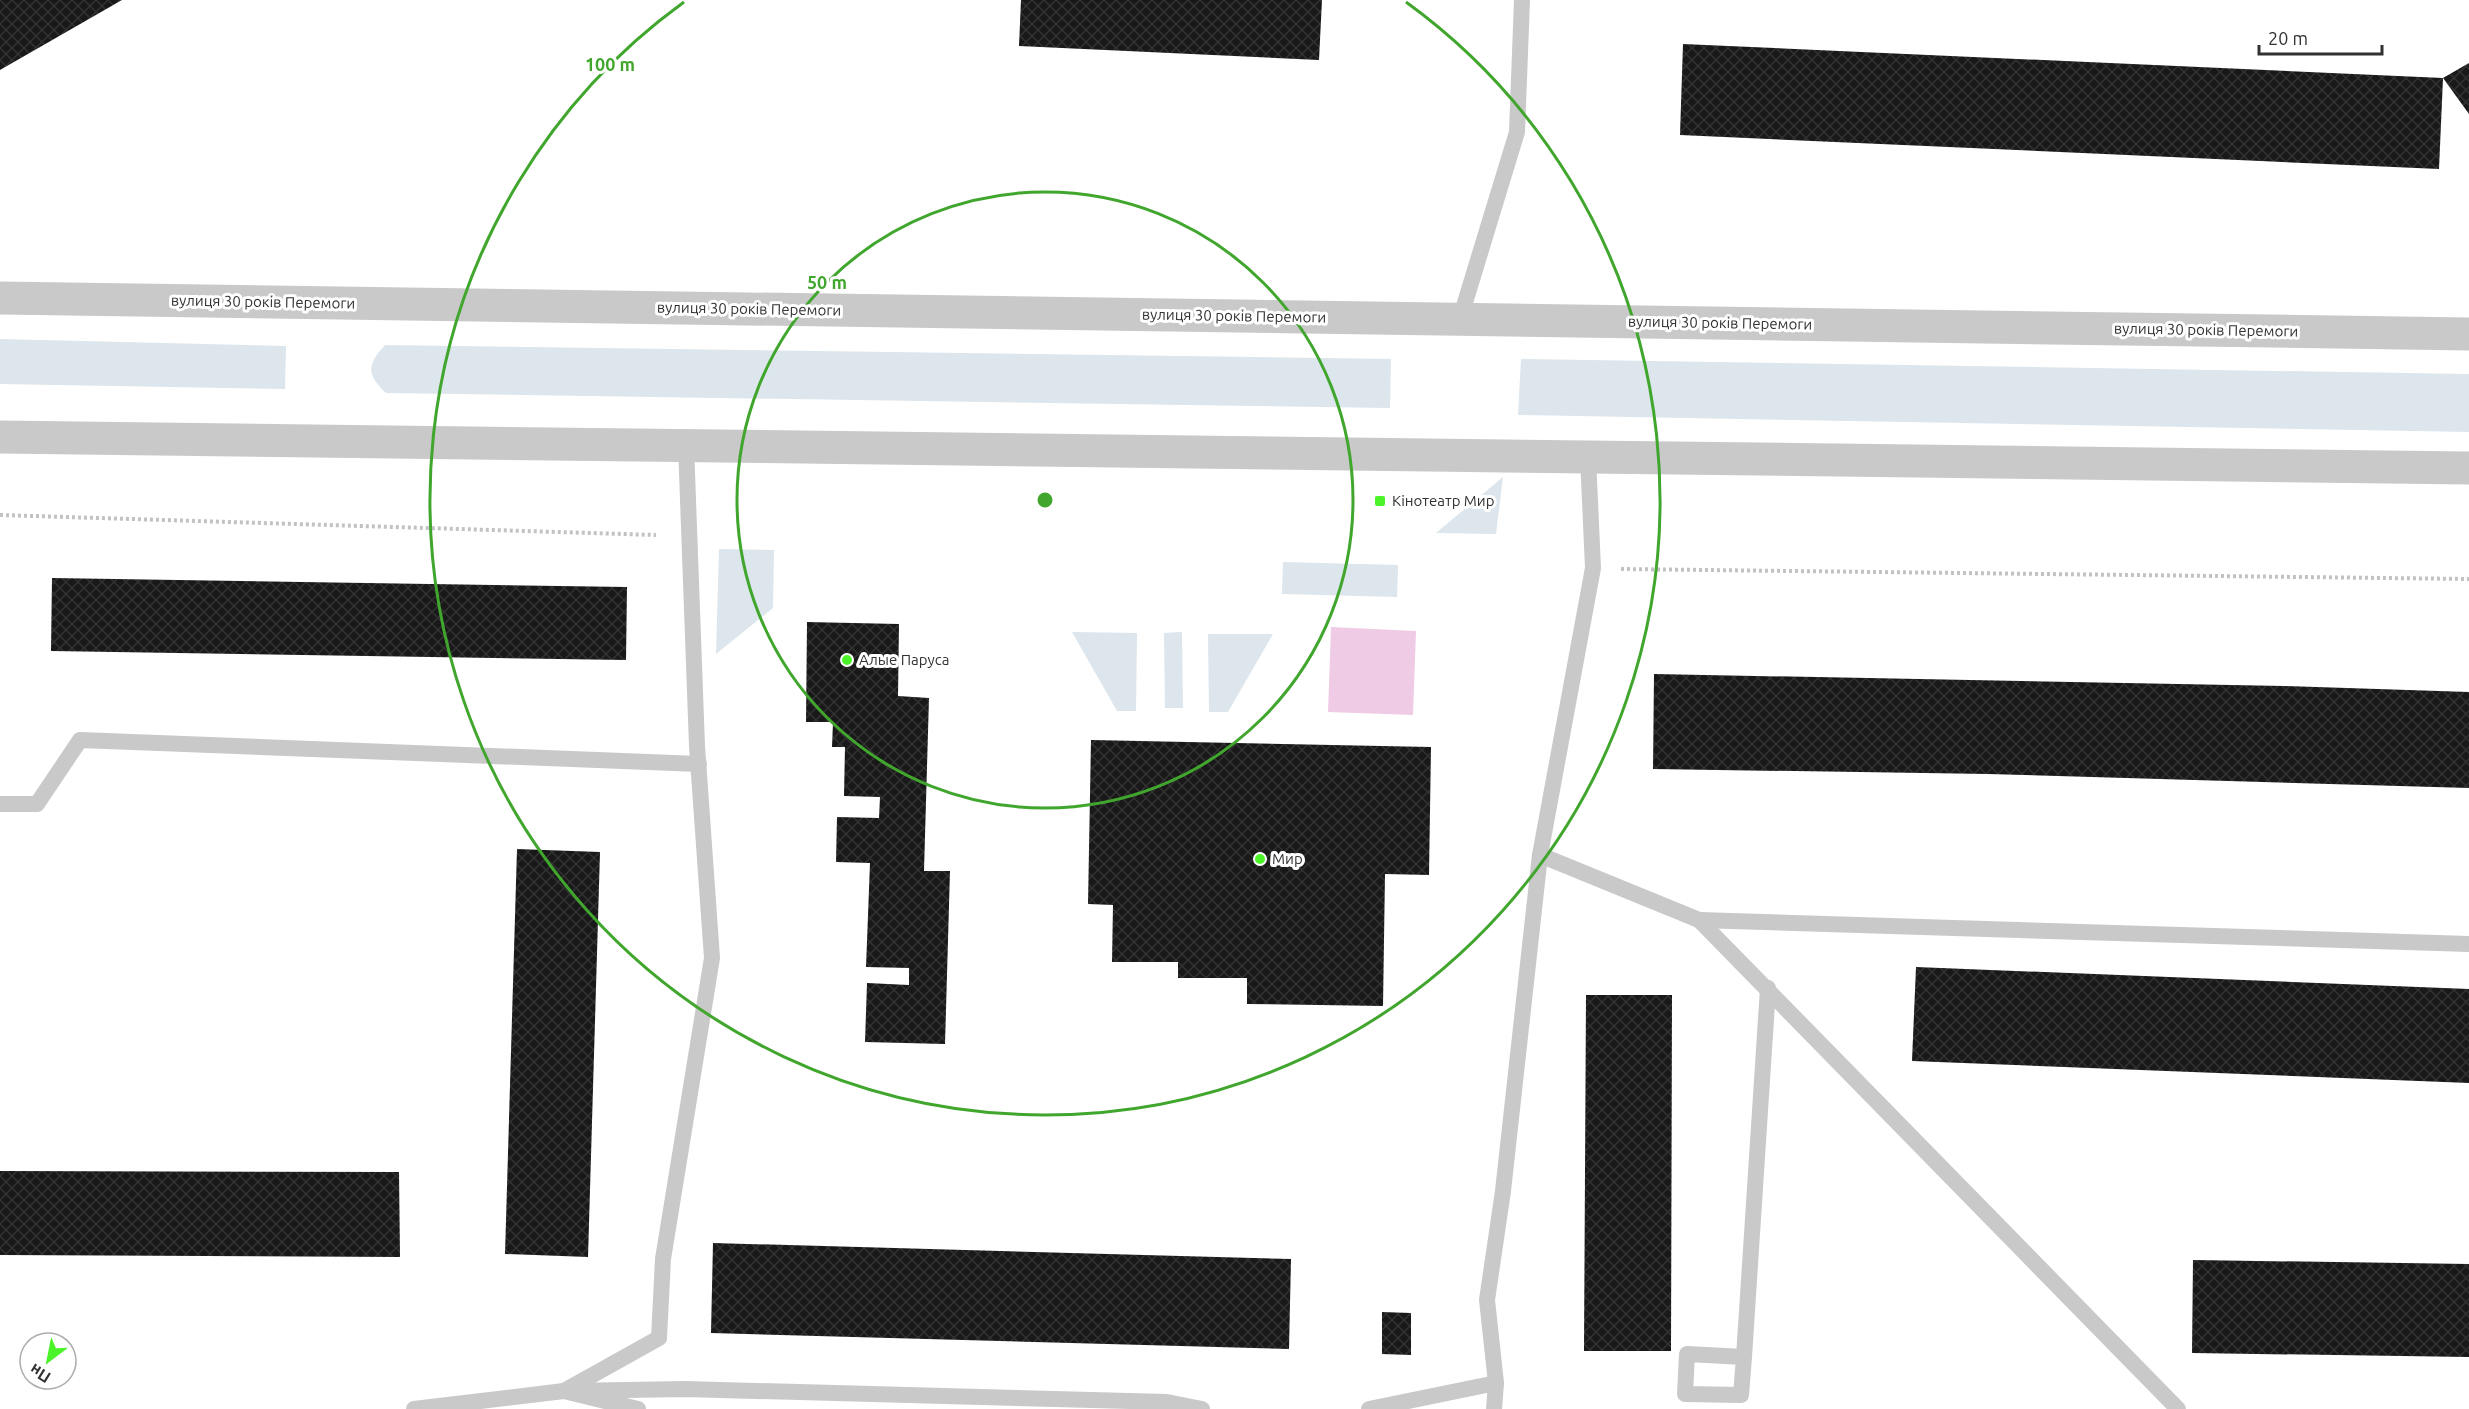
<svg xmlns="http://www.w3.org/2000/svg" width="2469" height="1409" font-family="Ubuntu,sans-serif">
	<style>
		.grass { fill: #dce6ec }
		.water { fill: #f0cbe5 }
		.building { fill: url(#building-cross-hatch) }
		.lines { fill: none; stroke-linecap: round; stroke-linejoin: round }
		.path { stroke: #c2c2c2; stroke-width: 4; stroke-dasharray: 3 3; stroke-linecap: butt }
		.service { stroke: #c9c9c9; stroke-width: 16 }
		.tertiary { stroke: #c9c9c9; stroke-width: 33 }
		.ring { fill: none; stroke: #41a62d; stroke-width: 3 }
		.poi-dot { fill: #4bf429; stroke: #fff; stroke-width: 2 }
		.labels { text-anchor: middle; stroke-width: 6; stroke-linejoin: round; paint-order: stroke }
		.street-label { font-size: 15px; fill: #323232; stroke: #fff }
		.poi-label { font-size: 15px; fill: #323232; stroke: #fff; text-anchor: start }
		.centre { fill: #41a62d; stroke: #fff; stroke-width: 3 }
		.ring-label { font-size: 18px; text-anchor: middle; font-weight: bold; fill: #41a62d; stroke: #fff; stroke-width: 6; stroke-linejoin: round; paint-order: stroke }
	</style>
	<defs>
		<pattern id="building-cross-hatch" width="8" height="8" patternUnits="userSpaceOnUse" patternTransform="scale(1.5)"><rect width="8" height="8" fill="#191919"/><path d="M0 0l8 8M0 8l8-8" fill="none" stroke="#323232"/></pattern>
	</defs>
	<rect width="100%" height="100%" fill="#fff"/>
	<g class="grass">
		<path d="M0 339 286 346 285 389 0 384Z"/>
		<path d="M385 345 1391 359 1390 408 386 393C366 374 367 365 385 345Z"/>
		<path d="M1521 359 2469 374V432L1518 415Z"/>
		<path d="M1503 477 1496 534 1436 533Z"/>
		<path d="M719 549 774 550 773 608 716 654Z"/>
		<path d="M1283 562 1398 565 1397 597 1282 594Z"/>
		<path d="M1072 632 1137 633 1136 711H1117Z"/>
		<path d="M1182 632 1183 708H1165L1164 633Z"/>
		<path d="M1208 634H1273L1228 712H1209Z"/>
	</g>
	<path class="water" d="M1331 627 1416 631 1413 715 1328 712Z"/>
	<g class="building">
		<path d="M0 0H122L0 70Z"/>
		<path d="M1021 0H1322L1319 60 1019 46Z"/>
		<path d="M1683 44 2443 78 2439 169 1680 135Z"/>
		<path d="M2469 63V114L2443 78Z"/>
		<path d="M52 578 627 587 626 660 51 651Z"/>
		<path d="M807 622 899 624 898 696 929 698 924 871H950L945 1044 865 1042 867 983 909 985V968L866 967 870 863 836 862 837 817 879 818 880 797 844 796 845 747H832L833 722H806Z"/>
		<path d="M1654 674 2284 686 2469 692V788L1988 774 1653 769Z"/>
		<path d="M1091 740 1431 747 1429 875 1385 874 1383 1006 1247 1004V978H1178V962H1112L1113 905 1088 904Z"/>
		<path d="M517 849 600 852 588 1257 505 1254Z"/>
		<path d="M1916 967 2469 989V1083L1912 1061Z"/>
		<path d="M1586 995H1672L1671 1351H1584Z"/>
		<path d="M0 1171 399 1172 400 1257 0 1255Z"/>
		<path d="M713 1243 1291 1259 1289 1349 711 1333Z"/>
		<path d="M2193 1260 2469 1264V1357L2192 1353Z"/>
		<path d="M1382 1312 1411 1313V1355L1382 1354Z"/>
	</g>
	<g class="lines">
		<g class="path">
			<path d="M0 515 656 535"/>
			<path d="M1621 569 2469 579"/>
		</g>
		<g class="service">
			<path d="M1460 319 1517 132 1522 0"/>
			<path d="M1588 457 1593 568 1540 855 1699 920 2178 1409"/>
			<path d="M0 804H37L80 740 699 764"/>
			<path d="M1699 920 2469 944"/>
			<path d="M1744 1357 1687 1354 1685 1394 1741 1395 1744 1357 1768 988"/>
			<path d="M564 1391 659 1338 663 1259 712 958 697 746 686 445"/>
			<path d="M568 1391 685 1389 1167 1402 1202 1409"/>
			<path d="M414 1409 564 1391 638 1409"/>
			<path d="M1369 1409 1496 1383"/>
			<path d="M1494 1409 1496 1383 1487 1300 1503 1191 1540 855"/>
		</g>
		<g class="tertiary">
			<path d="M0 298 2469 334"/>
			<path d="M0 437 2469 468"/>
		</g>
	</g>
	<g class="ring">
		<circle cx="1045" cy="500" r="308"/>
		<path d="M1406 2A615 615 0 1 1 684 2"/>
	</g>
	<g class="poi-dot">
		<rect x="1374" y="495" width="12" height="12" rx="3"/>
		<circle cx="847" cy="660" r="6"/>
		<circle cx="1260" cy="859" r="6"/>
	</g>
	<g class="labels">
		<g class="street-label">
			<text transform="translate(263 302) rotate(1)" y="5">вулиця 30 років Перемоги</text>
			<text transform="translate(749 309) rotate(1)" y="5">вулиця 30 років Перемоги</text>
			<text transform="translate(1234 316) rotate(1)" y="5">вулиця 30 років Перемоги</text>
			<text transform="translate(1720 323) rotate(1)" y="5">вулиця 30 років Перемоги</text>
			<text transform="translate(2206 330) rotate(1)" y="5">вулиця 30 років Перемоги</text>
		</g>
		<g class="poi-label">
			<text x="1392" y="506">Кінотеатр Мир</text>
			<text x="859" y="665">Алые Паруса</text>
			<text x="1272" y="864">Мир</text>
		</g>
	</g>
	<circle cx="1045" cy="500" r="9" class="centre"/>
	<g class="ring-label">
		<text x="610" y="71">100 m</text>
		<text x="827" y="289">50 m</text>
	</g>
	<g transform="translate(48 1361) rotate(212)"><circle r="28" fill="#ffffff" stroke="#adadad" stroke-width="1.5"/>
	<path d="M0-4.5L10 22L0 15L-10 22Z" fill="#4bf429"/>
	<text y="-9" font-size="16" font-weight="bold" text-anchor="middle" fill="#323232">Пн</text>
	</g>
	<path d="M2259 45v9h123v-9" fill="none" stroke="#323232" stroke-width="3"/>
	<text x="2268" y="45" font-size="18" fill="#323232" stroke="#ffffff" stroke-width="4.5" paint-order="stroke">20 m</text>
</svg>
